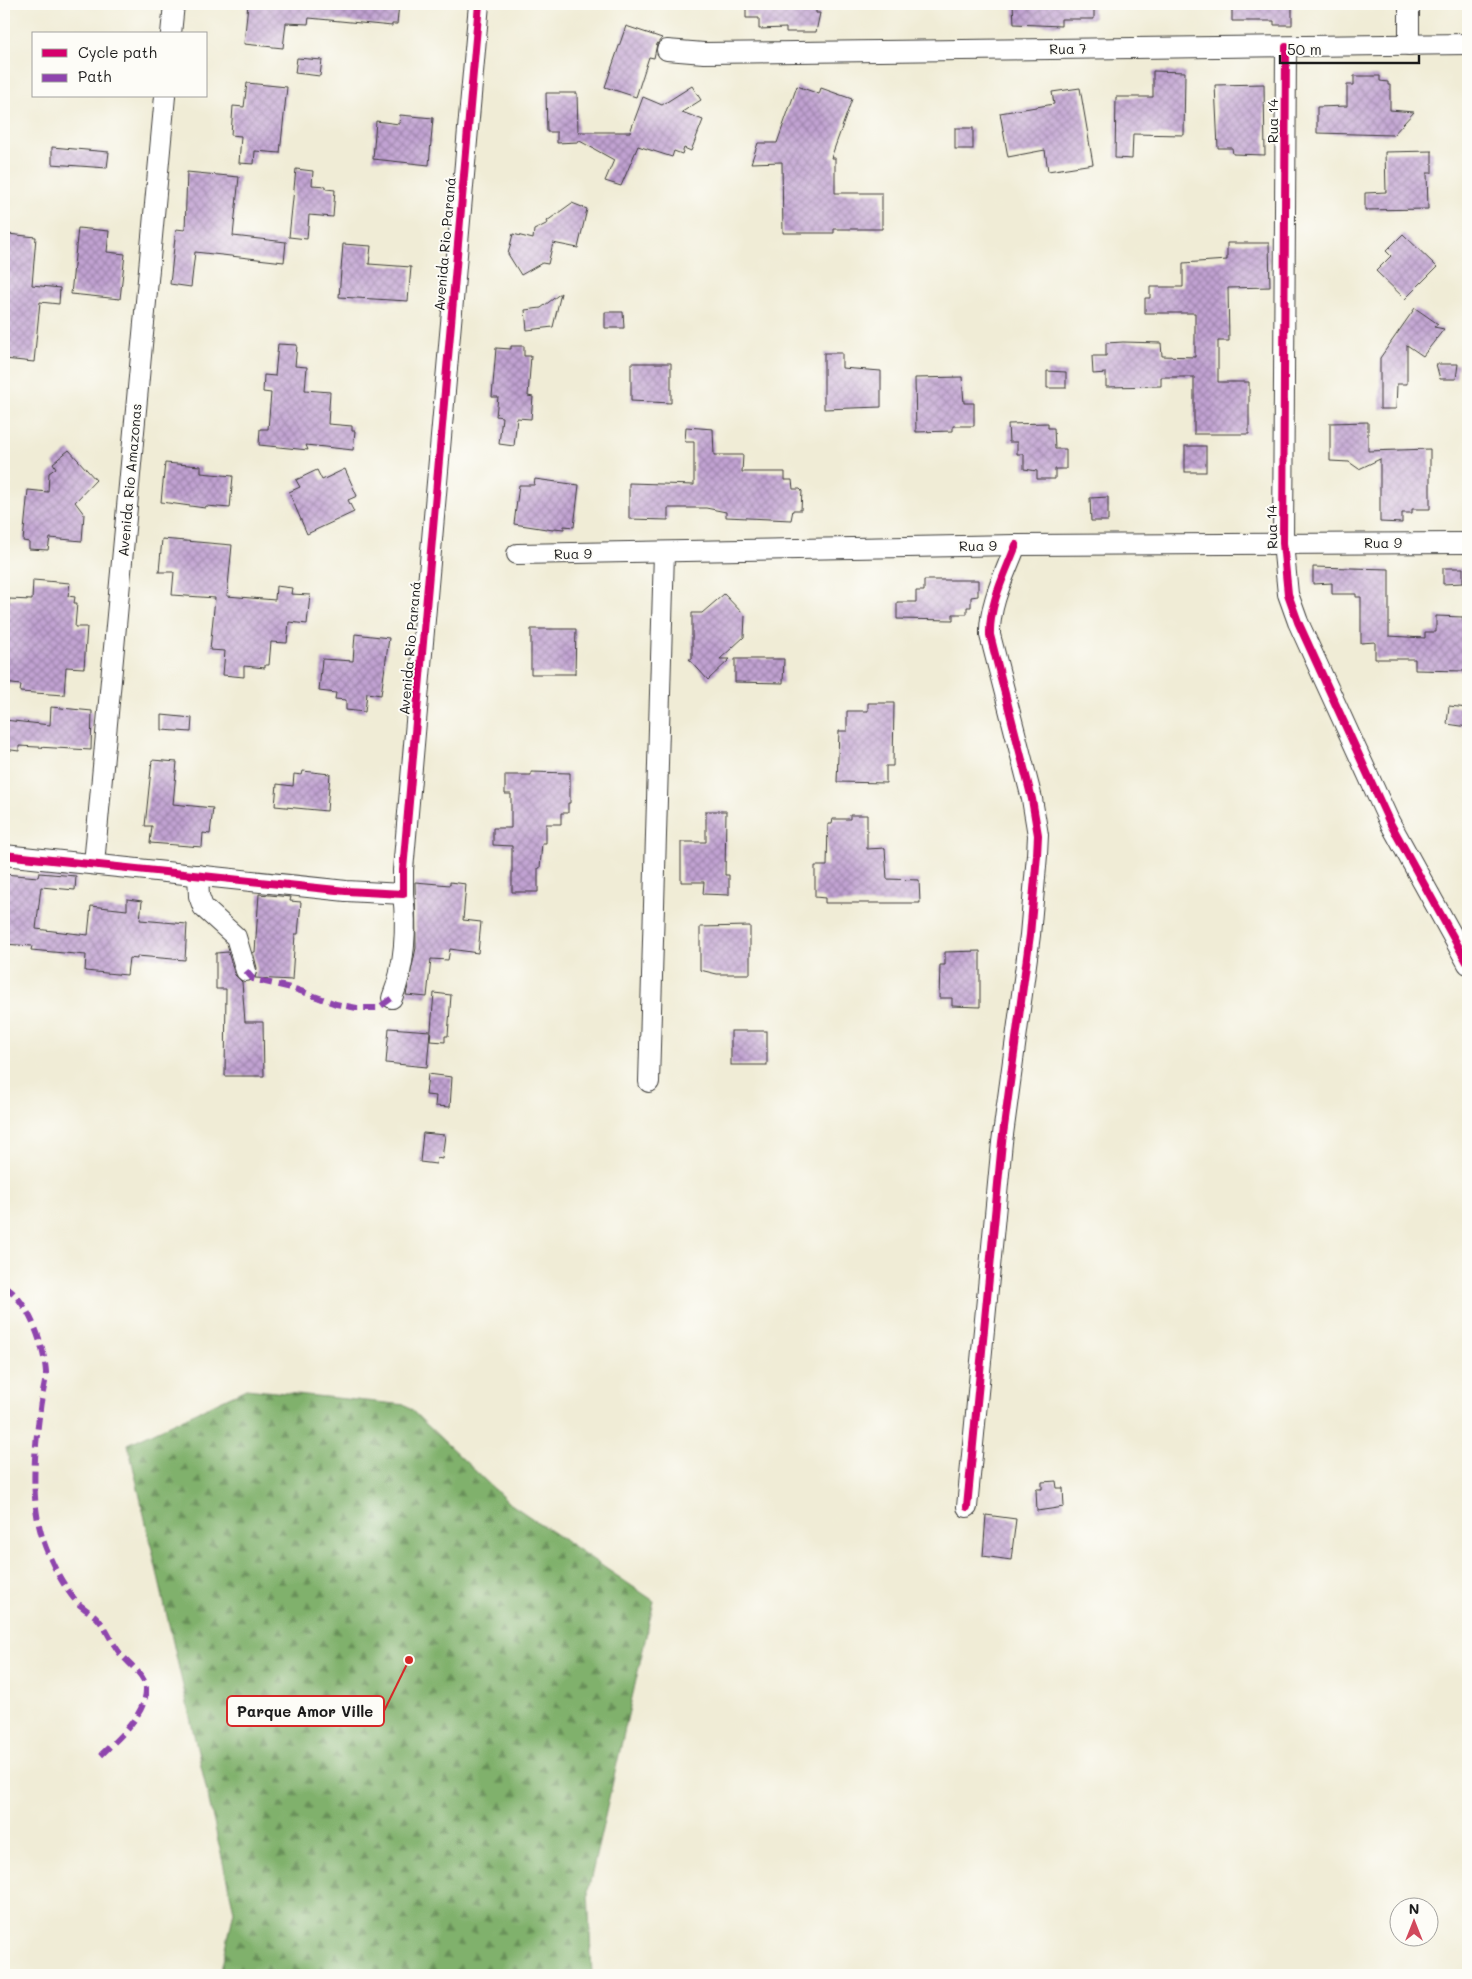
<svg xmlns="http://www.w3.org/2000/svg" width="1472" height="1979" font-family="Mali,sans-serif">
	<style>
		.forest { fill: url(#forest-firs); stroke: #4e6644 }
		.building { fill: url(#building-cross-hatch) }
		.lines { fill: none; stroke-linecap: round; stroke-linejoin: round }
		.street-casing { stroke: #3c3b38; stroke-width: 22 }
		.street { stroke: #fff; stroke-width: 20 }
		.quiet { stroke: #8e44ad; stroke-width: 6; stroke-dasharray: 12 6; stroke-linecap: butt }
		.cycleway-casing { stroke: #fdfcf7; stroke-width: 11 }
		.cycleway { stroke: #d6006c; stroke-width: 8 }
		.labels { text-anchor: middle; stroke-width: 4; stroke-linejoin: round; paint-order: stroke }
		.street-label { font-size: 14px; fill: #1c1c1c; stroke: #fdfcf7 }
		.leader { fill: none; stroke: #d62828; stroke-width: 2 }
		.callout-dot { fill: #d62828; stroke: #fdfcf7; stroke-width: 2 }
		.callout { fill: #fdfcf7; stroke: #d62828; stroke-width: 2 }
		.callout-label { font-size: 15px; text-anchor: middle; font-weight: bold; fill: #1c1c1c }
	</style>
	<defs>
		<pattern id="forest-firs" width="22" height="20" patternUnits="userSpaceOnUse" patternTransform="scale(1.25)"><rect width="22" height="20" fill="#80b16c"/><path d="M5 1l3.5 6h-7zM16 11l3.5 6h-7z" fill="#688f58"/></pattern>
		<pattern id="building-cross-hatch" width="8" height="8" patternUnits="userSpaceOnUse" patternTransform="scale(1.25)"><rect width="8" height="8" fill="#c1a2d2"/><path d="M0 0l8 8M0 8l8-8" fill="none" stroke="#9c83aa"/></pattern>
	</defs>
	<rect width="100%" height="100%" fill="#fdfcf7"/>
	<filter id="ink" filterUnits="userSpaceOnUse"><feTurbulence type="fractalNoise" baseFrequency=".02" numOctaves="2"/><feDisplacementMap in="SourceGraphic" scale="10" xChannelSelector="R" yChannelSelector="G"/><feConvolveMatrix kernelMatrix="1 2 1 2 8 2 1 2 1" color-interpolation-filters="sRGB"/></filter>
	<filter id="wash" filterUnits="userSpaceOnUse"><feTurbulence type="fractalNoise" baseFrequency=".0096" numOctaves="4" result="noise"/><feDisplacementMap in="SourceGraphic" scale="20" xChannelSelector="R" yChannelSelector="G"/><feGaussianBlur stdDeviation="1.12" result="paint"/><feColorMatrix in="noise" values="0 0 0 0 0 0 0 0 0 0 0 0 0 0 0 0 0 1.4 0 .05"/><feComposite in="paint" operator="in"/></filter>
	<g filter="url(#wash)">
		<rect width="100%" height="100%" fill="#f0ecd6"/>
		<path class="forest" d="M246 1389 406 1405 508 1502 654 1601 588 1891 592 1975H220L234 1911 128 1444Z"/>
		<g id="blocks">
			<g class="building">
				<path d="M248 4H399L397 24H392V26L309 18 308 24 286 23 283 48 244 44Z"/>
				<path d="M746 4H816V13H820L816 32H786V28L759 29V18H746Z"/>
				<path d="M1013 4H1094V19H1061V26L1014 24Z"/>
				<path d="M1232 4H1292V25H1274V21H1232Z"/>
				<path d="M626 26 662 38 657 44 654 58 649 57 636 97 605 87Z"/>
				<path d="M297 58 322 60 320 76 295 73Z"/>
				<path d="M1153 71 1185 72 1184 135 1133 134 1132 159 1115 158 1116 97H1153Z"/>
				<path d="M1354 76H1380V81L1388 82V85H1390V110L1414 112 1393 135 1317 133V107L1347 106V85H1354Z"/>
				<path d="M247 83 287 87 280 153 255 151 254 164 239 163 241 136 231 135 233 106 244 107Z"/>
				<path d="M1264 84 1265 155 1233 154 1232 148H1218L1215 85Z"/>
				<path d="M692 86 701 100 682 112 703 120 691 151 684 148 682 154 674 151 672 157 638 146 621 186 605 181 614 160 578 140V142L557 143V132H547L546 93H577L578 132H630L643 97 662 105Z"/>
				<path d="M797 86 819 94 821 88 852 99 831 158H835V193H882V229H834V233H783L782 162 751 163 758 143H777Z"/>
				<path d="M1080 88 1093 164 1048 171 1045 150 1008 157 1000 113 1054 104 1052 92Z"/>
				<path d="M400 115 433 118 429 165 373 159 376 121 399 124Z"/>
				<rect x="955" y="128" width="18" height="21"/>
				<path d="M52 147 109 152 107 168 52 164Z"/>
				<path d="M1432 151V173H1427L1428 209 1365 210V193L1386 192 1385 152Z"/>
				<path d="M296 169 313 171 312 185 326 186V189L335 190 333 217 309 215 307 239 289 237Z"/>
				<path d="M187 172 239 177 233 236 286 242 284 262 195 252 191 287 170 284 176 229 185 230Z"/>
				<path d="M572 203 587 209 578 248 553 243 548 264 542 263 521 275 508 254 513 234 533 239 534 230 548 223 547 221Z"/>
				<path d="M78 228 109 231 107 252 125 254 120 299 71 294Z"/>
				<path d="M8 234 36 237 32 285 60 288 59 304 40 302 34 362 4 359V247Z"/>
				<path d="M1403 234 1437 267 1405 299 1376 271 1391 256 1386 251Z"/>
				<path d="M1227 243H1269L1270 287 1228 288 1229 341H1218V382H1249V434H1194V377H1161V386L1106 387V373L1093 374 1092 356H1106V343L1123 342 1161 343 1162 356 1195 357V313H1145V298H1150V287H1183V263L1227 260Z"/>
				<path d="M343 244 371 246 369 264 411 267 408 301 339 297Z"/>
				<path d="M561 293 553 327 527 330 525 310 541 308Z"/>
				<path d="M1415 308 1438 324 1434 327 1444 329 1423 356 1407 345V384H1397L1396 409H1380V358Z"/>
				<path d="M605 312H623L624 328H605Z"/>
				<path d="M278 344 297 345 295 366 307 367 305 390 330 392 328 424 352 426V431H355L353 450 306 445 308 450 259 445 260 429H268L271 393 263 392 264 375 275 376Z"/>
				<path d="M511 346H524V356H531L528 396 533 397 531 419 517 418 514 446 499 444 502 417 496 416 498 397H492L496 348 511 349Z"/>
				<path d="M824 353H842V368L881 371V407L824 409Z"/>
				<path d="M631 363H671V403L631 401Z"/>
				<path d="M1436 364H1458L1456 379H1440Z"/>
				<path d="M1047 371 1066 372V388H1047Z"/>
				<path d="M962 377 964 403H974V426H953V431L916 432 915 378Z"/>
				<path d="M1368 422V451L1430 449V509H1412V513H1402V523L1380 522V459L1359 469 1349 462 1330 461V423Z"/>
				<path d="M1048 423V428H1054L1055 449H1066V469H1055V479H1037V471L1024 469V454H1017V442H1009L1008 424Z"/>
				<path d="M686 427 713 429 714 455H743L742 472H785V480H792L793 489H800L802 491 801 510H793L791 520 726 517V512L706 508H668V520L629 519V483L694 485V442H685Z"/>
				<rect x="1185" y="446" width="21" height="26"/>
				<path d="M69 450 96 480 75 502 84 514 82 541 50 538 48 550 29 549V542L23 541 28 490 48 492 49 473 56 468 53 463Z"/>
				<path d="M165 463 201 466V473L233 476 230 508 206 506 205 508 161 502Z"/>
				<path d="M345 469 357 496 348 500 354 512 307 534 289 492 300 487 296 480 317 470 322 480Z"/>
				<path d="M535 479 579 485 574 527 564 526V529L554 528 553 530 514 524 519 485H534Z"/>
				<path d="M1108 497V521H1091L1090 498Z"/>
				<path d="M162 539 232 545 227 596 275 600 276 586 292 588 291 594 310 595 307 624 289 622 287 643 271 642 269 665H265V668L244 666V677L223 675 225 651 210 650 215 598 172 595 174 572H159Z"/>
				<path d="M1313 567 1389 569V636L1425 638V632H1436V616L1463 617V621H1466L1465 671 1415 670V659H1375V642L1361 643V597H1356V594H1332V583L1313 584Z"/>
				<path d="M1443 568H1463V583L1443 584Z"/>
				<path d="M33 580 70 583 68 596 75 597 74 603H77L75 627H87L84 668 66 667 64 695 20 692 21 685 4 683 9 599 32 600Z"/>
				<path d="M924 580H978V596L971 597V607H967V614H953V620L897 619V602H916V591H924Z"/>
				<path d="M724 594 745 616 744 637 720 659H730L708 680 689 659H692V613H702Z"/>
				<path d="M531 629H576L575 674H531Z"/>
				<path d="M355 634 389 638 381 695 367 693 365 712 346 710V700L335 699 336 693 319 691 322 659 353 661Z"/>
				<path d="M735 659H784L783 683 735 682Z"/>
				<path d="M868 703H894L893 766H886V783L837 782 839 731H847V711H868Z"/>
				<path d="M1449 706 1468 708V727L1447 724Z"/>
				<path d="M51 707 92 711 91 750 19 746V751L4 749V720L50 725Z"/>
				<path d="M162 715 192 718 191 732 162 730Z"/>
				<path d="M152 760 177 762 173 804 213 808 210 834 203 833 202 847 150 843 152 826H145Z"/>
				<path d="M303 771 330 774 327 811 275 806 277 784 293 786 294 774 302 775Z"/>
				<path d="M531 772 570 773V803H568V813H561V824H546V843H542L540 868H538V892H512V846L493 845V828H511V794H505V775H531Z"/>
				<path d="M706 811H726L725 875H729V895L703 894 704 882H681V842H706Z"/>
				<path d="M850 815H867V849L885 848 887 879 919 880 920 903H825V898L815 897V866H827L828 824H832L833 819H850Z"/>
				<path d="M39 873 76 876 75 890 41 887 36 929 88 935 91 906 127 910V899L142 901 140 920 187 924 185 960 137 956V959L129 958 127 975 85 971 86 955 31 950 32 946 4 944V874L38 877Z"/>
				<path d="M415 882 450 885V882L466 884 463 920 481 922 478 953 450 949 448 960 431 959 427 997 406 995 416 948Z"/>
				<path d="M259 894 291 897 290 901 301 902 298 934H295L292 980 255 978 257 968 253 952H255Z"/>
				<path d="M750 926V974H717L700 970V927Z"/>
				<path d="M980 951V1007L952 1006V998H939L940 965H945V952Z"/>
				<path d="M228 952 235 975 242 982 245 1022H263L264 1076H225L226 989H216V953Z"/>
				<path d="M434 993 451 995 448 1036H445V1042L430 1041Z"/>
				<path d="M389 1028 430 1031 427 1067 386 1063Z"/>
				<rect x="731" y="1031" width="36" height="34"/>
				<path d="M428 1074 452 1077 450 1107 435 1106 436 1096 426 1095Z"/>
				<path d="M423 1133 445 1135 442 1159 437 1158 436 1164 420 1162Z"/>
				<path d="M1056 1481 1057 1488H1063L1064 1507 1037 1511 1036 1489H1042V1482Z"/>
				<path d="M986 1515 1016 1519 1011 1560 983 1556Z"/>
			</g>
		</g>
	</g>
	<g filter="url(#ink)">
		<use href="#blocks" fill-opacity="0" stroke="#3c3b38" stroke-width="1"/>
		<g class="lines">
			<defs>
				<g id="street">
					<path d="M1409 4V45"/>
					<path d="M171 34 174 4"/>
					<path d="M1286 47 1283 543 1288 594 1298 622 1389 821 1468 964"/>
					<path d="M667 50 704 53 1468 44"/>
					<path d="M517 554 1016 545 1468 543"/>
					<path d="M4 855 346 891 403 894V870L479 4"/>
					<path d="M94 864 165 96"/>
					<path d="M198 875 199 896 203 907 236 937 246 971"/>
					<path d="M392 998C405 967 407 927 403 894"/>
					<path d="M649 1082 664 552"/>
					<path d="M967 1507 1002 1142 1030 935 1037 855 1038 835 1032 799 990 635C989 604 1005 574 1016 545"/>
				</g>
			</defs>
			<use href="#street" class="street-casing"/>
			<use href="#street" class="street"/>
			<g class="quiet">
				<path d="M246 971 253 979 295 989 336 1004 357 1008H378L392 998"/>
				<path d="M4 1286C28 1300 44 1344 46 1372 46 1383 41 1397 40 1409 35 1448 30 1495 41 1533 47 1555 61 1583 76 1601 81 1607 90 1612 96 1617 106 1627 109 1638 117 1649 124 1661 145 1673 146 1688 147 1715 115 1741 98 1758"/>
			</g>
			<defs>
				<g id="cycleway">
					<path d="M1286 47 1283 543 1288 594 1298 622 1389 821 1468 964"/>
					<path d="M4 855 346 891 403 894V870L479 4"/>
					<path d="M967 1507 1002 1142 1030 935 1037 855 1038 835 1032 799 990 635C989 604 1005 574 1016 545"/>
				</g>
			</defs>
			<use href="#cycleway" class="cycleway-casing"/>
			<use href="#cycleway" class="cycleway"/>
		</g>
	</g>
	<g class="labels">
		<g class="street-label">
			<text transform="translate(1068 49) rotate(-1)" y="5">Rua 7</text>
			<text transform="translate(1273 121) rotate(-90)" y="5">Rua 14</text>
			<text transform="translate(445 244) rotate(-85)" y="5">Avenida Rio Paraná</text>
			<text transform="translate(130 480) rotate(-85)" y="5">Avenida Rio Amazonas</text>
			<text transform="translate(1272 527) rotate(-91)" y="5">Rua 14</text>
			<text x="1383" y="548">Rua 9</text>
			<text transform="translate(978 546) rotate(-1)" y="5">Rua 9</text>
			<text transform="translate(573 554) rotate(-1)" y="5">Rua 9</text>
			<text transform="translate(410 648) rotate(-85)" y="5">Avenida Rio Paraná</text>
		</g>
	</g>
	<path class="leader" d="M409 1660L384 1711"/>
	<circle class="callout-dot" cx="409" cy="1660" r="5"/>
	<rect class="callout" x="227" y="1696" width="157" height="30" rx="5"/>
	<g class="callout-label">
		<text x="305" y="1717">Parque Amor Ville</text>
	</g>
	<rect width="1472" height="1979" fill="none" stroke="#fdfcf7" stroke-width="20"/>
	<rect x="32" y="32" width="175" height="65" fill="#fdfcf7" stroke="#a3a29f"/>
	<rect x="42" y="49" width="25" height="8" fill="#d6006c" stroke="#a3a29f"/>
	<text x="78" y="58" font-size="15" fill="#1c1c1c">Cycle path</text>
	<rect x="42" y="74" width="25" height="8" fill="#8e44ad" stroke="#a3a29f"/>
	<text x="78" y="82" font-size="15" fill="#1c1c1c">Path</text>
	<g transform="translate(1414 1922)"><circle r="24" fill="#fdfcf7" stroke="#a3a29f"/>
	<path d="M0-4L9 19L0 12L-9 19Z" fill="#d1495b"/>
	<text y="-8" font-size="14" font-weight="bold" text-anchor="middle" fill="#1c1c1c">N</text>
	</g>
	<path d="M1280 55v8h139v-8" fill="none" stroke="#1c1c1c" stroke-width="2.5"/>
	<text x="1287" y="55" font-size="15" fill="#1c1c1c" stroke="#fdfcf7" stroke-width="4" paint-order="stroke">50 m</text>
</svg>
